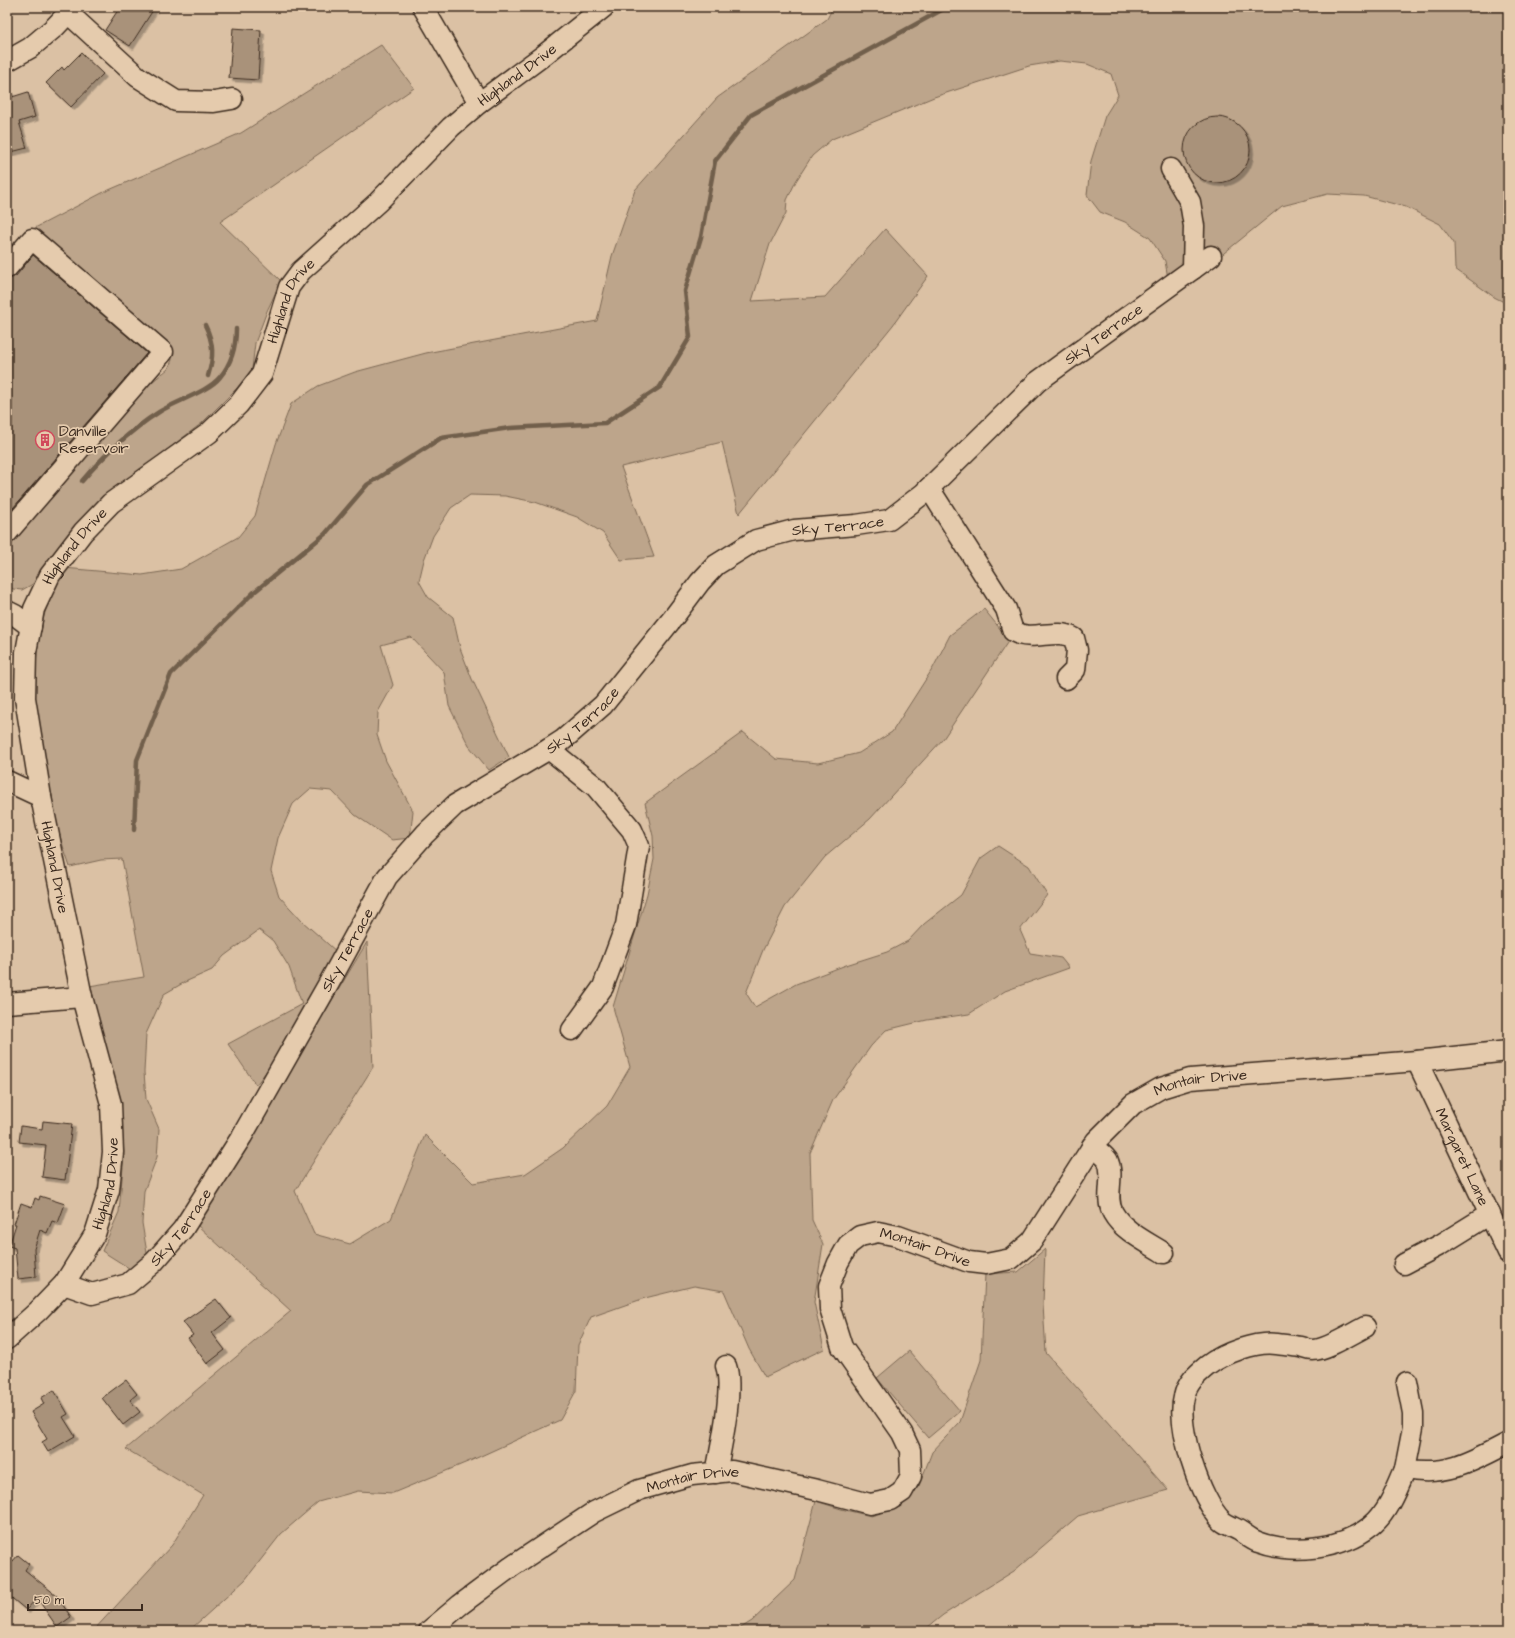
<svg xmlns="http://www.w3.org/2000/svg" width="1515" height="1638" font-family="'Architects Daughter',sans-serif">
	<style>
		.green { fill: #bda58b; stroke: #7c6854 }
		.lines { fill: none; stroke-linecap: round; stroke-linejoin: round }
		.stream { stroke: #715e4b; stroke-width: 4.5 }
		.building { fill: #a9927a; stroke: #3b2a1e; filter: url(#shadow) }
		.minor-casing { stroke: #3b2a1e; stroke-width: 23 }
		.minor { stroke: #e5cbad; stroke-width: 20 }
		.labels { text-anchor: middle; stroke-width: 3.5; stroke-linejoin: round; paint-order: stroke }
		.street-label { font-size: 15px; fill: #3b2a1e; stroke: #e5cbad }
		.poi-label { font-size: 15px; fill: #3b2a1e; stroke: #e5cbad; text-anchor: start }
	</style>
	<defs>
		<filter id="shadow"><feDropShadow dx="3.5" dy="3.5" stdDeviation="0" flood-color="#0004"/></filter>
	</defs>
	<rect width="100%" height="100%" fill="#dbc1a4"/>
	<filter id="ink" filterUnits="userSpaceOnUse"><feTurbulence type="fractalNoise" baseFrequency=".025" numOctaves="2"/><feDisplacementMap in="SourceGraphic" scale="8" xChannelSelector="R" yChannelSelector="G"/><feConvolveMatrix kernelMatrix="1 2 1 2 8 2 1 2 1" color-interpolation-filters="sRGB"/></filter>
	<g filter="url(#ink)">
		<g class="green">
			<path d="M833 7H1508V304L1494 297 1455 269 1454 243 1440 224 1406 207 1364 196 1328 194 1282 206 1171 296 1165 261 1150 238 1125 222 1100 212 1087 195 1091 161 1105 116 1118 95 1111 74 1087 64 1060 61 1029 66 934 97 832 139 812 156 796 181 787 200 786 213 770 244 752 301 825 297 885 229 928 276 893 325 739 514 722 442 621 467 654 557 621 560 603 533 577 517 535 502 505 496 470 495 451 508 433 536 424 560 419 581 428 597 453 617 460 648 472 679 509 757 489 770 469 746 449 706 444 672 411 637 381 645 393 685 378 712 377 735 386 761 413 811 410 838 392 840 355 815 332 791 310 789 293 804 278 838 271 871 279 896 302 921 337 952 294 1035 256 1085 228 1044 302 1004 289 967 273 941 259 930 224 956 212 970 185 982 164 994 146 1034 144 1072 146 1099 159 1129 157 1157 144 1191 142 1223 147 1253 132 1270 102 1251 119 1212 124 1156 121 1107 107 1050 89 986 144 977 122 859 101 860 70 867C44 792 22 694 44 616 48 600 57 583 64 568L142 575 181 569 238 537 255 516 276 444 291 404 318 386 355 372 426 353 597 321 612 256 635 190 717 98 827 19Z"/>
			<path d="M381 45 414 88 220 222 281 281 267 311 255 343 252 369 237 388 202 423 99 502 40 580 22 590 13 589 7 585V550L15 537 137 394 168 369 172 360 170 351 165 342 33 229 102 193 241 133Z"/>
			<path d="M984 609 1009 640 943 739 870 819 825 857 785 907 763 950 746 993 755 1007 796 984 846 965 887 952 908 941 924 924 961 895 981 858 998 846 1029 866 1047 895 1020 930 1030 953 1061 958 1069 968 1005 991 969 1014 927 1020 886 1030 871 1046 833 1100 810 1153 812 1220 823 1244 814 1302 824 1349 765 1377 749 1349 724 1291 694 1286 645 1298 591 1317 578 1345 576 1391 560 1420 470 1461 393 1493 358 1491 318 1502 281 1534 245 1580 192 1628 185 1631H93L172 1545 203 1495 126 1449 291 1311 197 1225 367 942 373 1067 295 1191 314 1234 350 1244 391 1219 425 1135 473 1183 525 1174 563 1148 607 1106 630 1067 613 1007 647 894 654 859 653 836 645 803 743 732 776 759 818 763 859 753 892 732 933 668 950 635Z"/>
			<path d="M1045 1249 1043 1304 1046 1353 1168 1490 1078 1516 1014 1571 943 1615 923 1631H736L752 1621 795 1580 816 1501 841 1509 871 1516 900 1507 919 1486 932 1452 960 1422 981 1360 985 1274 1018 1272Z"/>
			<path d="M909 1351 960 1411 928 1438 877 1378Z"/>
		</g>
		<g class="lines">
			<g class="stream">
				<path d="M205 325C214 343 214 357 208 376"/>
				<path d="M82 481C103 456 132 429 159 412 176 401 208 392 220 377 231 364 236 346 236 329"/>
				<path d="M134 830 137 760 171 674 253 593 325 534 367 485 441 438 510 428 605 423 660 387 690 337 685 291 701 237 715 161 751 115 947 7"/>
			</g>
		</g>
		<g class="building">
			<path d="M120 7H155L130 46 105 30Z"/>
			<path d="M233 28 261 30 258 80 229 78Z"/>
			<path d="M81 53 103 74 71 107 46 83 62 67 64 70Z"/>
			<path d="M7 91H10L12 97 28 92 35 117 19 122 27 148 7 153Z"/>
			<circle cx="1217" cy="150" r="33"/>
			<path d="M33 255 147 353 7 515V279L16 276Z"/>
			<path d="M43 1121 72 1124 65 1180 42 1177 46 1145 19 1142 21 1126 42 1129Z"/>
			<path d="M40 1196 65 1204 58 1223 52 1221 47 1233 40 1230 34 1249 36 1277 18 1279 15 1248 9 1246 16 1224H14L21 1203 32 1207 35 1198 39 1200Z"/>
			<path d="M216 1299 231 1318 212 1333 225 1350 207 1364 188 1338 193 1335 183 1322Z"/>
			<path d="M126 1380 137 1394 130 1400 140 1412 123 1425 102 1398Z"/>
			<path d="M54 1390 68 1414 63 1417 75 1436 48 1452 42 1442 47 1439 31 1412 44 1404 41 1398Z"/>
			<path d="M18 1555 29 1564 25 1570 56 1595 71 1617 57 1627 37 1598 26 1610 7 1594V1568Z"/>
		</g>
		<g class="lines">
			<defs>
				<g id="minor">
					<path d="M423 7 479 103"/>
					<path d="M68 13 138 77 176 101 214 102 232 99"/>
					<path d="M7 61 30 48 55 27 74 7"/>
					<path d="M1171 169 1190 202 1194 226 1193 269"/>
					<path d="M7 268 32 239 163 352 7 533"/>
					<path d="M929 488 1006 609 1013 631C1031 643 1056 627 1074 638L1077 650 1075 670 1066 679"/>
					<path d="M7 611 15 615 31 627"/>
					<path d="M549 749 596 787 632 830 639 846 626 925 603 987 572 1030"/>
					<path d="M7 781 41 797"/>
					<path d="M7 1003 82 997"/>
					<path id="s1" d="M1417 1061 1508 1253"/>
					<path d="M1092 1146C1097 1151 1105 1155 1108 1161 1115 1177 1104 1197 1113 1213 1123 1231 1147 1242 1164 1253"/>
					<path d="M1404 1264 1440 1245 1490 1214"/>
					<path id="s2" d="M64 1284 92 1294 128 1284 154 1262 183 1229 242 1136 329 983 387 877 425 834 455 805 549 749 563 740 603 705 673 618 700 582 716 565 756 540 794 530 856 525 889 520 924 493 1037 382 1211 256"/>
					<path d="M1365 1327C1353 1333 1326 1350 1313 1350 1309 1350 1305 1348 1301 1347 1294 1346 1285 1345 1277 1344 1256 1341 1224 1353 1207 1366 1196 1375 1187 1383 1184 1397 1176 1426 1200 1500 1222 1521 1227 1525 1235 1528 1240 1531 1246 1535 1252 1540 1258 1542 1293 1555 1342 1549 1371 1526 1387 1514 1397 1488 1405 1469 1446 1477 1472 1462 1508 1443"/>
					<path id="s3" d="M7 1339 38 1311 64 1284 95 1234 109 1190 113 1152 111 1104 82 997 41 797 25 698 26 652 34 609 50 575 83 532 111 503 209 433 239 404 262 374 289 287 301 271 378 202 451 127 479 103 544 55 604 7"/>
					<path d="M1405 1469 1413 1428V1413L1407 1382"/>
					<path d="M716 1473C721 1447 734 1389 726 1366"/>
					<path id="s4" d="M429 1631 460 1605 511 1567 594 1512 639 1490 692 1475 732 1471 817 1490 870 1504 890 1500 902 1492 911 1476 910 1450 902 1433 842 1347 830 1309 829 1286 838 1263 848 1245 860 1236 878 1232 898 1236 969 1262 986 1264 1011 1259 1032 1241 1096 1141 1133 1104 1161 1088 1190 1079 1417 1061 1508 1051"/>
				</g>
			</defs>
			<use href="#minor" class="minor-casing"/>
			<use href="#minor" class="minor"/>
		</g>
	</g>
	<defs>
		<symbol id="building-ring" viewBox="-11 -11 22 22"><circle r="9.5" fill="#e5cbad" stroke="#d1495b" stroke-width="1.5"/><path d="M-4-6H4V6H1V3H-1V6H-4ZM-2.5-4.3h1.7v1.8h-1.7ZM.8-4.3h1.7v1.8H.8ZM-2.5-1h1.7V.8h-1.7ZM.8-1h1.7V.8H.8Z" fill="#d1495b"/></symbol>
	</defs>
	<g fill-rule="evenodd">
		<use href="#building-ring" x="34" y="429" width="22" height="22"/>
	</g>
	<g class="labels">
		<g class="street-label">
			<text dy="5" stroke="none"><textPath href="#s3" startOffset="1511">Highland Drive</textPath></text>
			<text dy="5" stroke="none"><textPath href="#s3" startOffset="1187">Highland Drive</textPath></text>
			<text dy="5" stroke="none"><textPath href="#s2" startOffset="1477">Sky Terrace</textPath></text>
			<text dy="5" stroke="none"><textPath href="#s2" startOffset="1141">Sky Terrace</textPath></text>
			<text dy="5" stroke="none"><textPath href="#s3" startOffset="851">Highland Drive</textPath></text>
			<text dy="5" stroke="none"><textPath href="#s2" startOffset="805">Sky Terrace</textPath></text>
			<text transform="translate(55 867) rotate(79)" y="5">Highland Drive</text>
			<text dy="5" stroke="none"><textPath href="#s2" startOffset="469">Sky Terrace</textPath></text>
			<text dy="5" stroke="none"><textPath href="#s4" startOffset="1245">Montair Drive</textPath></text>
			<text dy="5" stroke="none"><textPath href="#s1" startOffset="106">Margaret Lane</textPath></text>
			<text dy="5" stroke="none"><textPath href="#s3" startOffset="190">Highland Drive</textPath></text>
			<text dy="5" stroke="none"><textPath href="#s2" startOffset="145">Sky Terrace</textPath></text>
			<text dy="5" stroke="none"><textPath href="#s4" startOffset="885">Montair Drive</textPath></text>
			<text dy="5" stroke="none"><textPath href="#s4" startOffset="309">Montair Drive</textPath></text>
		</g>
		<g class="poi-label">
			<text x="59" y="436">Danville<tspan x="59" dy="17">Reservoir</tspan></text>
		</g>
	</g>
	<rect width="1515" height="1638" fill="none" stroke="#e5cbad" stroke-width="24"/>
	<rect x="12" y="12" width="1491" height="1614" fill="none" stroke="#3b2a1e" stroke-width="1.5" filter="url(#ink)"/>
	<path d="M28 1604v6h114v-6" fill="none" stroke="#3b2a1e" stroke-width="2"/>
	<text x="34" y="1604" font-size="12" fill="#3b2a1e" stroke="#e5cbad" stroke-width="3" paint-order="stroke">50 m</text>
</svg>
